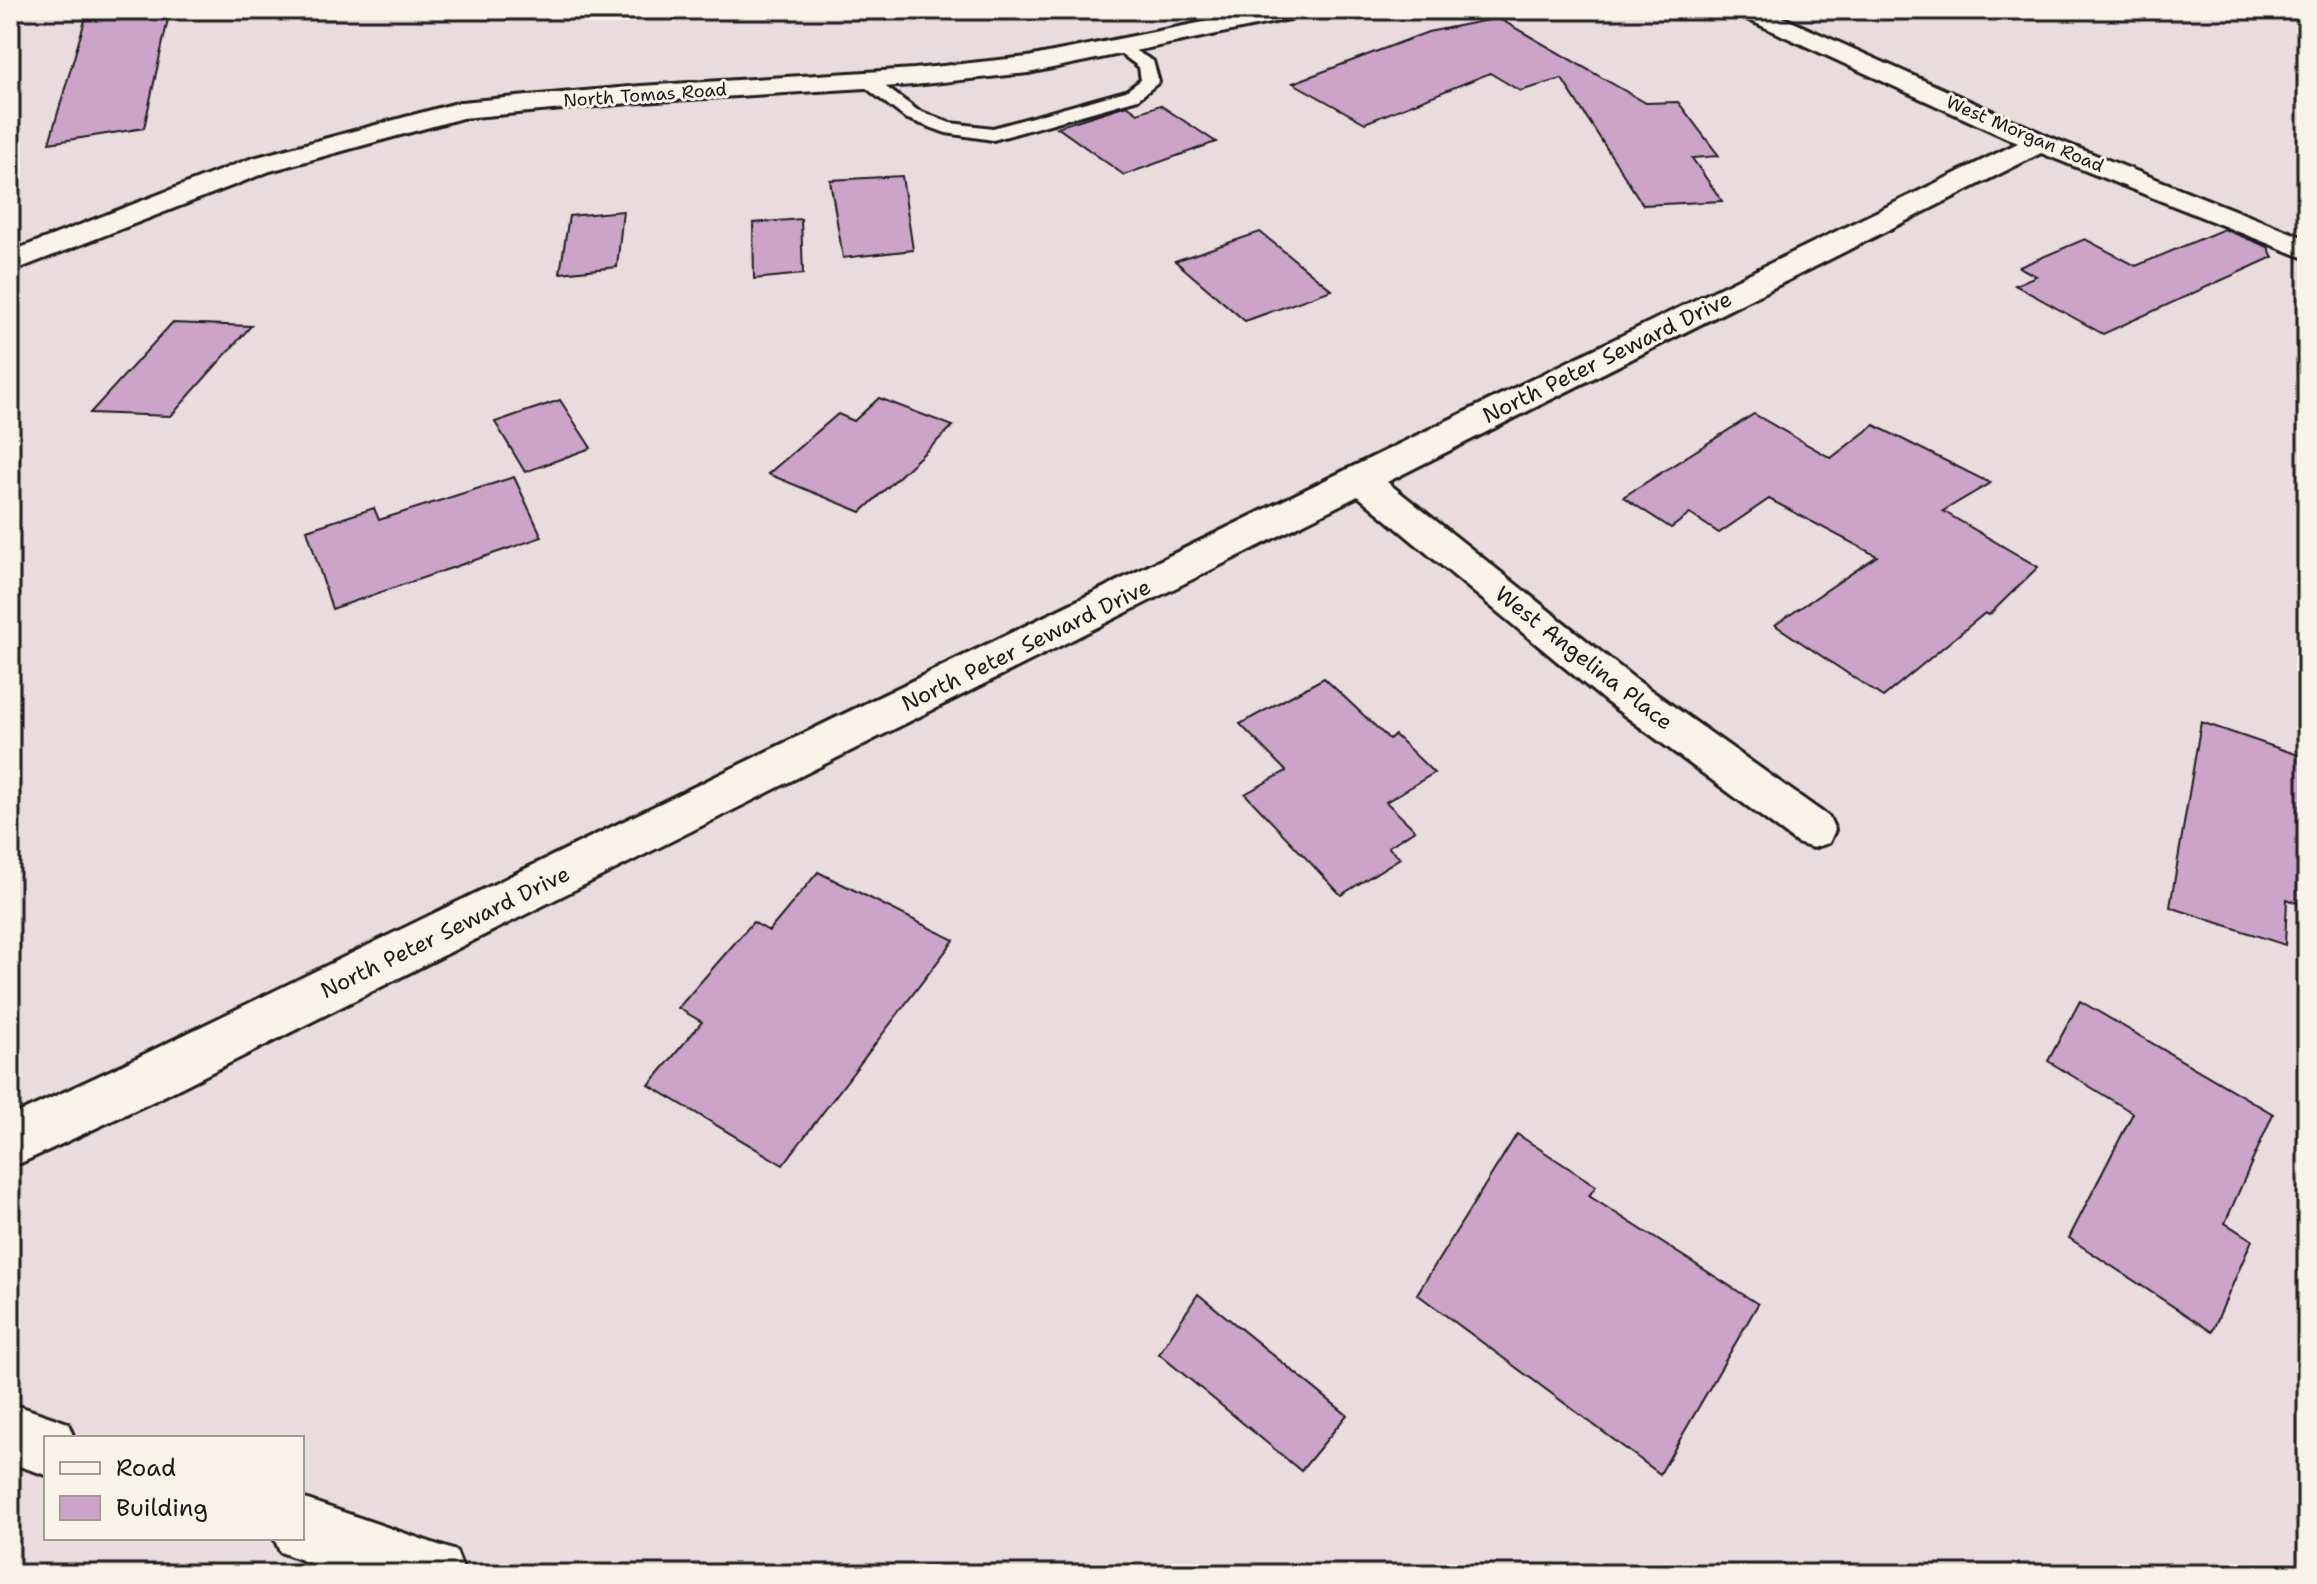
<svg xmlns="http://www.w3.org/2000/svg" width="2317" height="1584" viewBox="0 0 2317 1584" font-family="'Shantell Sans',sans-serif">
  <rect width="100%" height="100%" fill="#eadbdf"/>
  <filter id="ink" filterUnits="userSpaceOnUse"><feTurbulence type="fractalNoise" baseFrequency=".0125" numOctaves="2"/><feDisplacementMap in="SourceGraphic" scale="16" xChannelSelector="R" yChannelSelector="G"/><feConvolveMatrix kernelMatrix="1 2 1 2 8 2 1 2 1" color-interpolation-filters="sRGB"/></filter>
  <g filter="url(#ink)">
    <g fill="#cca3c9" stroke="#1c1c1c" stroke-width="2">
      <polygon points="88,10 170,10 144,128 49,143"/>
      <polygon points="1498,18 1646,103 1678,102 1719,156 1692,158 1722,201 1643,205 1562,79 1520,91 1490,73 1365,123 1293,83 1428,32"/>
      <polygon points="1127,105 1138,113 1160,105 1216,142 1124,175 1057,127"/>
      <polygon points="902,176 913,250 843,258 830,180"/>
      <polygon points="623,211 617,267 560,273 569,216"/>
      <polygon points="801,219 803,274 754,279 753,223"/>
      <polygon points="2224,229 2268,247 2273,257 2103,334 2015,285 2036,276 2019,267 2085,239 2136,266"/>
      <polygon points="1260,232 1332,290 1245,321 1175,261"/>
      <polygon points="172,323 251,326 171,416 90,413"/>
      <polygon points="879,398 953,426 861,512 768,474 838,414 854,421"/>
      <polygon points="560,400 591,448 525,472 495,422"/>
      <polygon points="1754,414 1831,458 1874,425 1990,483 1943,511 2038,567 1989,615 1985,613 1883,697 1775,625 1877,556 1769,499 1719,533 1690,514 1671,528 1623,497"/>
      <polygon points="514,477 542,537 332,609 307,530 374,508 379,520"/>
      <polygon points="1324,678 1389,739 1395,735 1434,773 1386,802 1415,830 1388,847 1400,858 1341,895 1245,794 1286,771 1240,724"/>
      <polygon points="2201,722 2307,758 2307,907 2287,899 2285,945 2170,907"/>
      <polygon points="818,872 954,940 783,1165 649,1085 702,1022 678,1008 753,922 769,931"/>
      <polygon points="2080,1001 2273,1114 2225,1223 2252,1240 2212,1332 2069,1238 2133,1113 2048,1061"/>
      <polygon points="1517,1134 1596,1186 1589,1196 1758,1304 1660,1474 1417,1294"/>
      <polygon points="1198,1294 1347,1415 1301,1471 1159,1354"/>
    </g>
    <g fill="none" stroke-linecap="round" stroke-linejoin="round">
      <g stroke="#1c1c1c" stroke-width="6">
        <polygon id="service" points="1120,42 1153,61 1159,82 1138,99 993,140 946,133 905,118 856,80 865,75 871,76 917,110 950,123 993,128 1126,91 1141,80 1139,67 1112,47"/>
      </g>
      <g stroke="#1c1c1c" stroke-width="6">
        <g id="minor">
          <polygon points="1264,10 1311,10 1307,15 1299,17 1028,73 914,85 641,102 462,118 270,171 10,272 10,252 250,159 461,102 641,86 914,69 1028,57"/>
          <polygon points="1734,10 1766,10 2050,137 2307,239 2307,259 2041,153 1387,482 1635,679 1829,817 1835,830 1829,843 1813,848 1797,843 1605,701 1358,496 156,1100 10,1168 10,1117 120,1066 2018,143 1738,15"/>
          <polygon points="10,1403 68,1423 74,1438 46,1438 46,1475 10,1463"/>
          <polygon points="302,1498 456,1551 465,1574 339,1574 280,1552 274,1538 302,1538"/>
        </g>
      </g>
      <use href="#service" fill="#f7f3e8" fill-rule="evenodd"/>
      <use href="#minor" fill="#f7f3e8" fill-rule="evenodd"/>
    </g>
  </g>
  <g text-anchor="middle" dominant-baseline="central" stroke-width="6" stroke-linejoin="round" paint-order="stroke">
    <g font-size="18" fill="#1c1c1c" stroke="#f7f3e8">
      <text transform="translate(645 95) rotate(-4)">North Tomas Road</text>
      <text transform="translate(2025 134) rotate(23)">West Morgan Road</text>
    </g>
    <g font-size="22" fill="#1c1c1c" stroke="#f7f3e8">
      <text transform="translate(1607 357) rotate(-26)">North Peter Seward Drive</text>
      <text transform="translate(1026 645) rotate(-26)">North Peter Seward Drive</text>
      <text transform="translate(1584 658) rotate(38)">West Angelina Place</text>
      <text transform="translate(445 932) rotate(-26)">North Peter Seward Drive</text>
    </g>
  </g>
  <rect width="2317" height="1584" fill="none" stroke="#f7f3e8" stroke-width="40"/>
  <rect x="20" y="20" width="2277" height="1544" fill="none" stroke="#1c1c1c" stroke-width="3" filter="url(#ink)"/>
  <rect x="44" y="1436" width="260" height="104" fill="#f7f3e8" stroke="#9f9d96" stroke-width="2"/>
  <rect x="60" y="1462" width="40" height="12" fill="#f7f3e8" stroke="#9f9d96" stroke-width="2"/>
  <text x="116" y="1476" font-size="24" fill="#1c1c1c">Road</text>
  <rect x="60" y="1496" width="40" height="24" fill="#cca3c9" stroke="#9f9d96" stroke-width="2"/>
  <text x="116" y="1516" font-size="24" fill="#1c1c1c">Building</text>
</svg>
